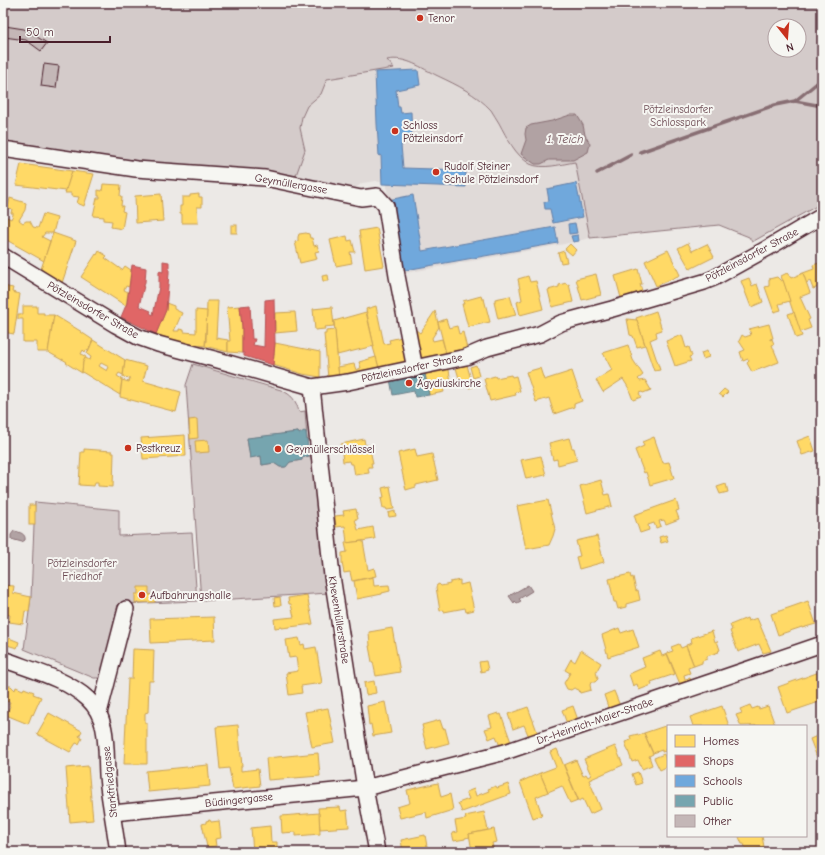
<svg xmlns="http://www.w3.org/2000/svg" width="825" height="855" viewBox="0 0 825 855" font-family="'Comic Neue',sans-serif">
  <rect width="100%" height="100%" fill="#ece9e6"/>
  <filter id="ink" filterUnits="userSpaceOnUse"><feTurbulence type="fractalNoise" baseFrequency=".025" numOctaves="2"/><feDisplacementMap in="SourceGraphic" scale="8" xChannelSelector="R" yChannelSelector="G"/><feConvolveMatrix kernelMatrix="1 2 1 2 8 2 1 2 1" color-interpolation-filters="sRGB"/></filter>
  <g filter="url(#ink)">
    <polygon fill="#e0dad8" points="387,59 405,60 419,65 438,76 458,84 473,94 492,111 511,146 542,167 575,162 590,238 564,244 400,274 386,184 376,181 362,183 356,188 318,185 295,178 297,123 311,84"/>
    <g fill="#d4cbca" stroke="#8f757a" fill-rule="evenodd">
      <path d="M3 3H822V203L752 242 749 237 719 225 590 238 575 162C562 164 542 170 530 164 515 155 507 138 499 123 496 119 494 114 491 110 476 94 457 85 438 76 421 68 406 56 387 60L394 68 327 79 321 94 307 106 302 117 300 128 305 150 295 178 76 154 3 144ZM775 26H799V50H775Z"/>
      <path d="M193 364 281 390C292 395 296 400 299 412L305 411 307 439 309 441H307L298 432 247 439 250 457 261 456 262 465 274 463 280 467H285L290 462 302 460V457L311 456 329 593 201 601 186 385Z"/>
      <polygon points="35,502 119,510 119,536 192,533 197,601 118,604 102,676 98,678 94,678 24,649 31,597"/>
    </g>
    <g fill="#b1a2a3" stroke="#886e73">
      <polygon points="570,115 577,115 583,125 585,135 590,144 588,152 573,160 549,160 541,164 535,164 521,154 526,140 525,134 526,128 531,125 552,121"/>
      <path d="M14 531C20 532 26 534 25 540L22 542 11 539V535Z"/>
      <polygon points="528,585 532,591 519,599 521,601 517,603 515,601 514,603 509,596"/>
    </g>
    <g fill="#ffd966" stroke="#c9a154" fill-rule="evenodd">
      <polygon points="21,164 72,171 66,191 16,185"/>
      <polygon points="72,171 94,174 84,206 77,203 79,197 71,196 71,193 65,193"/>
      <polygon points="103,184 121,185 120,196 122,197 121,206 123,206 122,211 125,212 122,229 111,227 112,221 104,220 104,217 93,216 97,198 100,198 100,196 98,196 98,190 102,191"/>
      <polygon points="161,194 163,221 136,223 135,196"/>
      <polygon points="199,194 199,197 202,197 202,207 197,207 198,223 182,223 182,214 180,214 180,206 182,206 182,197 190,197 190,195"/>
      <polygon points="10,198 26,203 25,210 19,220 23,223 26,221 30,221 33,227 38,228 43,214 57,218 53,233 45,233 42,237 50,241 44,261 3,238 3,223 5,216 11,219 13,215 13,213 11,213 12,209 8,208"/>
      <rect x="231" y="225" width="6" height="8"/>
      <polygon points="377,228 384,266 365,269 359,231"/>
      <polygon points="53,233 76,241 62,283 41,269"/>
      <polygon points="306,233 309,234 310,238 312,238 314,246 317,245 319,251 315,252 317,259 300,263 295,242 298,241 298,237 299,234"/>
      <polygon points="347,236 348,241 352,240 355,252 350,252 352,263 336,266 330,240"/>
      <polygon points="688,243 692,251 707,244 714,257 690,269 678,248"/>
      <polygon points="570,244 576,250 572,255 565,249"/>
      <polygon points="668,250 680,275 656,286 645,261"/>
      <polygon points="99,251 107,256 105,258 122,270 125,266 131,270 129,287 126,286 124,290 128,292 126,306 81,277 96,254 97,255"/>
      <polygon points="564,251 567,262 561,263 558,253"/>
      <polygon points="822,262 822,286 813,289 810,281 806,283 803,273 814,269 813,265"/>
      <polygon points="638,269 642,284 640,284 642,291 621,298 615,276"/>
      <polygon points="787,273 791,278 803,273 810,293 800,297 810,319 808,320 811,328 800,332 781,276"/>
      <polygon points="596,274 601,295 582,300 576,279"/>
      <polygon points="328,275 329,281 323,281 322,276"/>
      <polygon points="528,276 530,282 536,281 543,309 520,315 517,302 522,300 518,279"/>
      <polygon points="777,277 781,281 783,280 790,301 779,304 781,310 774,312 765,287 769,286 769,279"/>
      <polygon points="749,278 752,286 757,284 763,302 751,307 741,281"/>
      <polygon points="566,283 567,285 569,284 573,302 552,307 548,290 559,287 559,285"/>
      <polygon points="3,286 13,288 12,292 20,294 14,334 3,332"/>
      <polygon points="481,296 482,299 484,299 490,322 468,327 462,304 464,304 463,301"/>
      <polygon points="510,296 516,315 498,319 494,302 495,302 495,299"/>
      <polygon points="207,301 218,301 216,338 228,340 228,352 205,346 206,341"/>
      <polygon points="166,303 174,306 174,309 182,313 174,331 179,331 179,329 184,330 184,332 196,333 196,310 207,311 205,346 178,342 156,334 166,310"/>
      <polygon points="23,306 37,306 37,313 44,313 44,315 54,315 48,352 37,352 37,342 23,342 23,319 18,319 18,314 23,314"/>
      <polygon points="240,306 242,327 242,353 228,352 228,341 230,341 227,307"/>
      <polygon points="376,306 384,344 390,343 389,340 406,336 409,363 382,370 381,367 379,368 373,347 374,347 366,309"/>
      <polygon points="332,307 334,326 324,327 325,329 315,330 313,309"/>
      <polygon points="435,311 439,327 432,338 433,341 442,339 446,353 416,361 412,336 416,330 420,333"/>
      <polygon points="656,311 662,330 656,332 657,337 650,340 660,370 654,371 636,318"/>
      <polygon points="295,312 297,331 275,333 275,313"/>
      <polygon points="366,312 374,346 337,355 334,321"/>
      <polygon points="794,312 802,336 796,338 788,314"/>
      <polygon points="54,315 82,332 81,332 93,340 88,351 86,350 85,352 83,350 81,354 86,357 83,362 82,373 66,363 67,362 62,359 62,360 48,352"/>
      <polygon points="446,319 449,328 457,326 459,334 463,332 467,349 446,353 438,322"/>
      <polygon points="627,319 637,320 645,345 637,347 633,336 630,335"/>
      <polygon points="769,324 773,338 770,339 770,340 772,339 774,344 772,345 779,362 752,372 747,363 749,361 748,359 743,361 740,352 745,350 739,341 742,335 745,337 751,335 749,329"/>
      <polygon points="335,330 339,378 328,378 324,334 326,334 326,331"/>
      <polygon points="682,335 686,348 689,347 692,356 689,357 691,361 675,366 666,341"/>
      <path d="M93 340 125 360 123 375 119 373 117 376 122 379 120 395 82 372 83 362 85 358 90 360 91 357 87 354ZM101 363 109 367 107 371 99 366Z"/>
      <polygon points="275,343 320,352 320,377 303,374 273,365"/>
      <polygon points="628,345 633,360 643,375 638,379 640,381 645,380 651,390 643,393 642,392 639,393 641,397 633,400 628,387 623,379 603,392 596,380 612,370 603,353"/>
      <polygon points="707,351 709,357 703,359 701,353"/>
      <polygon points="376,357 379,368 354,376 339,378 338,367 354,364 356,370 361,368 359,362"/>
      <polygon points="125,360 147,366 143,381 181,392 176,412 120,397 122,380 129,382 130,378 123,377"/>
      <polygon points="467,365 473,387 469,388 468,383 461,385 456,368"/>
      <polygon points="476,365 479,376 473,378 470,367"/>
      <polygon points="540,368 544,380 572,371 582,401 574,404 574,407 554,414 549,398 536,402 526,372"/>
      <polygon points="449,370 451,382 442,384 444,392 429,395 425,374"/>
      <polygon points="511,375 512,377 516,376 520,391 515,392 516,395 490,401 484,379 495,376 496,378"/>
      <polygon points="724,389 728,392 723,397 719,394"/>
      <polygon points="197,419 198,438 190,439 189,420"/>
      <polygon points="185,435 186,456 143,459 141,438"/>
      <polygon points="810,436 815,451 802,455 797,441"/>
      <polygon points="654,437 663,463 669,462 674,478 650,485 646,472 644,473 635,450 644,446 642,442"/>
      <polygon points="569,438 572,448 574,448 577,460 558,465 557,459 553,460 549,443"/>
      <polygon points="364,439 365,445 369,445 373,463 371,463 372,467 368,467 369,473 355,475 353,464 350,464 349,461 343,462 341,444"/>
      <polygon points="208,440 209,452 196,453 195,441"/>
      <polygon points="84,449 112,451 112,453 114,453 113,487 98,486 98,482 95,482 94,486 79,485 81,452 84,452"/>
      <polygon points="415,449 417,457 432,454 438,480 416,485 416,487 406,490 398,453"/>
      <polygon points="541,456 546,475 526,479 521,460"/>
      <polygon points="601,480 605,495 609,494 612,506 587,513 580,486"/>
      <polygon points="726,484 728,492 720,494 717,487"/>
      <polygon points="390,486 394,509 387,510 386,508 383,508 381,498 384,497 382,488"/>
      <polygon points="548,500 555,529 553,536 549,545 526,549 517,506"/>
      <polygon points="676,500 679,510 676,511 679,519 666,524 664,520 659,521 661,526 656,528 654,523 648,525 649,530 640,533 634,515"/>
      <rect x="29" y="505" width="6" height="20"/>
      <polygon points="356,509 358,519 355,519 358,530 373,527 375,539 347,543 345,526 336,527 335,516 344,515 343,511"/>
      <polygon points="395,511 396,516 389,517 388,513"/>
      <polygon points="666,535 668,541 661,543 659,537"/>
      <polygon points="597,536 604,562 579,569 576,557 580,556 576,541"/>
      <polygon points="363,541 368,570 374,568 376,576 352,581 350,572 344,573 342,563 342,553 347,552 345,543"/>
      <polygon points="630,574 631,578 633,577 636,591 638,590 640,600 626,604 626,607 618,609 616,602 614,602 609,579"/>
      <polygon points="373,577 374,586 389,585 390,591 382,593 382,594 357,599 354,581"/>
      <polygon points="460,580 460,585 468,583 474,610 466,612 465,608 444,612 444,610 440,611 436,587 437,585 439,584 441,586 450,584 450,582"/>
      <polygon points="3,585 14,586 13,593 31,597 29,612 25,611 23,624 9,622 10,615 3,614"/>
      <polygon points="138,587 149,587 149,595 155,594 155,602 135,603 135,594 138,594"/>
      <polygon points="307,595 313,624 282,628 282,627 275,628 274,619 294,617 291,604 289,604 288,598"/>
      <polygon points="280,597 281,605 275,606 274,598"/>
      <polygon points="808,601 816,624 802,628 802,627 778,635 771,614"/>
      <polygon points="214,617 215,640 151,643 150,619"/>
      <polygon points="747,618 748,621 757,618 771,651 763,653 759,644 738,652 730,631 732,630 730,625"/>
      <polygon points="392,628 400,672 376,676 373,662 372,662 369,646 370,646 369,632"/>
      <polygon points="619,628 621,633 633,629 639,647 608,657 602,635"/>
      <polygon points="712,631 715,642 717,641 720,650 718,651 719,652 707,656 707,659 702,661 702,663 694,666 686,645 692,643 691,638"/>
      <polygon points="9,638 19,642 17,648 7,645"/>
      <polygon points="299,638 301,645 304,644 305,649 316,647 322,683 301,686 302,693 289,695 286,673 298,671 296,657 289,658 286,640"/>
      <polygon points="679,644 681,648 686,646 694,666 688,668 690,673 684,675 685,679 690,678 691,681 680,684 667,653 673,651 671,647"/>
      <polygon points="133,649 154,650 153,681 149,681 148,712 145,713 145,723 147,723 147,764 124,764 128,679 132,679"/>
      <polygon points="581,650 601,663 596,672 598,679 595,682 591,682 590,685 591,690 580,693 579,690 574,688 571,690 567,689 564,683 570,673 565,670 571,659 575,662"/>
      <polygon points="660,651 662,656 667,654 675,674 651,682 652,685 639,690 637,684 633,686 629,674 645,667 642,658"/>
      <polygon points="486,661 488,670 481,672 479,662"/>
      <polygon points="822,671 822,701 787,713 778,687"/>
      <polygon points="374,681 376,693 366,695 364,683"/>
      <polygon points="5,686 11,686 15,690 16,687 23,690 24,688 34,692 33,694 41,697 33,715 32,714 28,724 6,715 10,706 9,705 10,702 3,701 3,688"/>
      <polygon points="614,691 620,706 609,710 604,695"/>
      <polygon points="385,702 391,733 373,736 371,724 369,725 367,706"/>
      <polygon points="750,705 752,709 758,707 759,709 768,706 775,725 741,726 736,715 742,713 740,709"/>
      <polygon points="573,706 578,720 567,724 562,710"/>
      <polygon points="722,706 729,726 693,726 690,717"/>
      <polygon points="528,707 538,734 529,737 524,725 513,729 508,714"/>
      <polygon points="328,708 335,743 312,747 305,712"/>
      <polygon points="49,713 82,731 79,736 82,738 79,744 76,743 70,752 37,734"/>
      <polygon points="498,713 499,715 501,714 511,742 500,746 496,736 489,739 485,729 492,727 489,716"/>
      <polygon points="440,720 443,729 445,728 449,743 427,749 422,730 423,729 422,725"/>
      <polygon points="238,725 242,766 241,766 241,771 258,769 260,786 233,789 229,768 220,769 216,727"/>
      <polygon points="665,726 666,729 668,729 668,748 665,749 666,751 662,752 662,750 653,753 644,733"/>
      <polygon points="644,733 653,754 649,756 652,765 642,769 638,760 632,762 625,742 631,740 630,736 638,734 638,736"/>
      <polygon points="822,734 822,765 820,765 810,739"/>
      <polygon points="615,746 623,765 589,780 601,809 590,814 583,799 579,801 564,765 576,760 583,776 586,774 588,777 591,775 584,759"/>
      <polygon points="557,749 578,800 570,803 562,786 548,792 540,773 556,767 550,752"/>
      <polygon points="318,753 320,776 268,780 266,758"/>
      <polygon points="664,754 668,766 660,770 654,758"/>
      <polygon points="208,765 210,786 148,792 146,771"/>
      <polygon points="88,766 93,820 70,822 66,768"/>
      <polygon points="638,772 642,783 636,785 632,774"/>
      <polygon points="540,773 548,792 536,797 542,815 533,818 520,782"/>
      <polygon points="438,783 441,797 450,794 453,810 427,818 426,812 400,818 397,807 410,803 407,790"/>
      <polygon points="508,784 511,794 462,812 458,803 469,799 466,792 474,789 476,796 489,791 488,789 496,786 497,788"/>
      <polygon points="340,807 341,811 347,810 349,827 320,829 318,808"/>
      <polygon points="484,812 488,830 469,834 470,837 465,838 465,839 454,841 452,833 457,832 455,821 466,819 465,816"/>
      <polygon points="319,813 320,834 296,836 296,832 282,833 281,816"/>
      <polygon points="210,820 211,822 219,821 221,838 215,839 216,846 207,847 202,824 206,823 206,821"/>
      <polygon points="270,826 271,842 277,842 277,852 253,852 251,828"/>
      <polygon points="494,829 497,842 492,843 494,852 498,852 469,852 472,851 469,834"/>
      <polygon points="425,835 428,852 403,852 401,840"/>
      <polygon points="741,836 762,836 764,847 747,852 744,844 742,844 739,837"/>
    </g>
    <g fill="#e06666" stroke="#b35154">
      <polygon points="163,261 169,262 169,273 166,310 156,334 121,317 127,303 132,265 146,268 145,282 139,306 151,311 150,313 153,315 159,287 159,271 163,272"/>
      <polygon points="274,299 275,343 273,365 244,356 244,353 242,353 242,327 240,306 250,305 252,339 255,339 253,345 264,347 265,300"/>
    </g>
    <g fill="#6fa8dc" stroke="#647fa7">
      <polygon points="418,70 420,85 396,90 398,107 400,107 401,113 411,112 412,139 402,140 403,145 401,145 403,168 466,170 466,187 382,184 381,155 379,156 377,124 375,72"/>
      <polygon points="576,183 583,217 553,223 550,209 545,209 544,202 549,201 547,189"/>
      <polygon points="413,195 422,251 555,227 558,243 400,271 388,200"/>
      <polygon points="575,223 577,233 569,234 568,224"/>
      <polygon points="578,235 579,241 573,242 571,236"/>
    </g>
    <g fill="#76a5af" stroke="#697d87">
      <polygon points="425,374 429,395 415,397 414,391 393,395 390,379"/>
      <polygon points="304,431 306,432 309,456 302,457 302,460 290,462 286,467 280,467 274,463 262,465 261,456 250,458 247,438 298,432 299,434"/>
    </g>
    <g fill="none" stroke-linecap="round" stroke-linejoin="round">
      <g stroke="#886e73" stroke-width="3.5">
        <polyline points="795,101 822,79"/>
        <polyline points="640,152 775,105 795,101 822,106"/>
        <polyline points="597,173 631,155"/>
      </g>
    </g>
    <g fill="#c4b7b7" stroke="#4a1f2b">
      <polygon points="5,26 24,29 47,43 41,51 26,40 4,37"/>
      <polygon points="44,64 59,66 56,88 41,86"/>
    </g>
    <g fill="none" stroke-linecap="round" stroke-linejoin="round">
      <g stroke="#4a1f2b" stroke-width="18">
        <g id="minor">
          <polyline points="3,149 136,169 265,178 361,198 377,196 386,206 397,276 415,369"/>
          <polyline points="3,256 116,325 138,337 158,344 218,360 312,387 348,382 466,357 487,348 540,334 561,323 571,320 612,309 704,282 714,278 766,249 822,216"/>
          <polyline points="312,387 332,576 365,788 377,852"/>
          <path d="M3 659C31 670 65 678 88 699 112 721 104 757 108 786 111 808 115 830 118 852"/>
          <polyline points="99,713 126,609"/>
          <polyline points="113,813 365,788 505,752 822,644"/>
        </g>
      </g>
      <use href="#minor" stroke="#f6f6f2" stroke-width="15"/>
    </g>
  </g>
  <g fill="#c8321e" stroke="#f6f6f2" stroke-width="1.5">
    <circle cx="420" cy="18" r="4"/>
    <circle cx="395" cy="131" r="4"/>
    <circle cx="436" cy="172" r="4"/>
    <circle cx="409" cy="383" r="4"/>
    <circle cx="128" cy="448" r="4"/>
    <circle cx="278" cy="449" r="4"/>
    <circle cx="142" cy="595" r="4"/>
  </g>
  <g text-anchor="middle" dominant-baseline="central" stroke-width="4" stroke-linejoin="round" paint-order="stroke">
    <g font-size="11" fill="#4a1f2b" stroke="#f6f6f2" text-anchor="start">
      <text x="428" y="18">Tenor</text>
      <text x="403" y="125">Schloss<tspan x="403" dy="13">Pötzleinsdorf</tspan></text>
      <text x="444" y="166">Rudolf Steiner<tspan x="444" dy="13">Schule Pötzleinsdorf</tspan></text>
      <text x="417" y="383">Ägydiuskirche</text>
      <text x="136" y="448">Pestkreuz</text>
      <text x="286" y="449">Geymüllerschlössel</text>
      <text x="150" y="595">Aufbahrungshalle</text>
    </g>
    <g font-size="11" fill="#6c4a53" stroke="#f6f6f2">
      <text x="678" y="109">Pötzleinsdorfer<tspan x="678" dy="13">Schlosspark</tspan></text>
      <text x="82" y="563">Pötzleinsdorfer<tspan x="82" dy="13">Friedhof</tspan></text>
    </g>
    <g font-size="11" fill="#4a1f2b" stroke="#f6f6f2">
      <text transform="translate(291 184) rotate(10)">Geymüllergasse</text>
      <text transform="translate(752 255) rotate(-28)">Pötzleinsdorfer Straße</text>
      <text transform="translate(93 310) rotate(30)">Pötzleinsdorfer Straße</text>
      <text transform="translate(412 368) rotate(-12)">Pötzleinsdorfer Straße</text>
      <text transform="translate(339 620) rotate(81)">Khevenhüllerstraße</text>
      <text transform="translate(595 721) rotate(-19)">Dr.-Heinrich-Maier-Straße</text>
      <text transform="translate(110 782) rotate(-96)">Starkfriedgasse</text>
      <text transform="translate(239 800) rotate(-6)">Büdingergasse</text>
    </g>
    <g font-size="12" font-style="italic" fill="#6e4d55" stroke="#f6f6f2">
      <text x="565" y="139">1. Teich</text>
    </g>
  </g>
  <rect width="825" height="855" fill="none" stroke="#f6f6f2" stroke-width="16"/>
  <rect x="8" y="8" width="809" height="839" fill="none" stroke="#4a1f2b" stroke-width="1.5" filter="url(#ink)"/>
  <rect x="667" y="725" width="140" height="112" fill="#f6f6f2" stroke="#b1a0a2"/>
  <rect x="675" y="735" width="20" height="12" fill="#ffd966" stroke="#b1a0a2"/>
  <text x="703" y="745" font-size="12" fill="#4a1f2b">Homes</text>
  <rect x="675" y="755" width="20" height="12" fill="#e06666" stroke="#b1a0a2"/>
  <text x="703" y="765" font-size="12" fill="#4a1f2b">Shops</text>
  <rect x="675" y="775" width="20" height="12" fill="#6fa8dc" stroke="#b1a0a2"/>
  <text x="703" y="785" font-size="12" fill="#4a1f2b">Schools</text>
  <rect x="675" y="795" width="20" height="12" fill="#76a5af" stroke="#b1a0a2"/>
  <text x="703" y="805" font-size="12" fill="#4a1f2b">Public</text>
  <rect x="675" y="815" width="20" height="12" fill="#c4b7b7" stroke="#b1a0a2"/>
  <text x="703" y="825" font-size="12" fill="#4a1f2b">Other</text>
  <g transform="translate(787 38) rotate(163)"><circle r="19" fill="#f6f6f2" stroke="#b1a0a2"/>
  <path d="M0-3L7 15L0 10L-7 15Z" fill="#c8321e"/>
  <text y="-6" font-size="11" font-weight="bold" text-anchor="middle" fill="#4a1f2b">N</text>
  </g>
  <path d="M20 36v6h90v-6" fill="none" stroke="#4a1f2b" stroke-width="2"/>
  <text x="26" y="36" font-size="12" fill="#4a1f2b" stroke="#f6f6f2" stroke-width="3" paint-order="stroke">50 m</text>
</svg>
